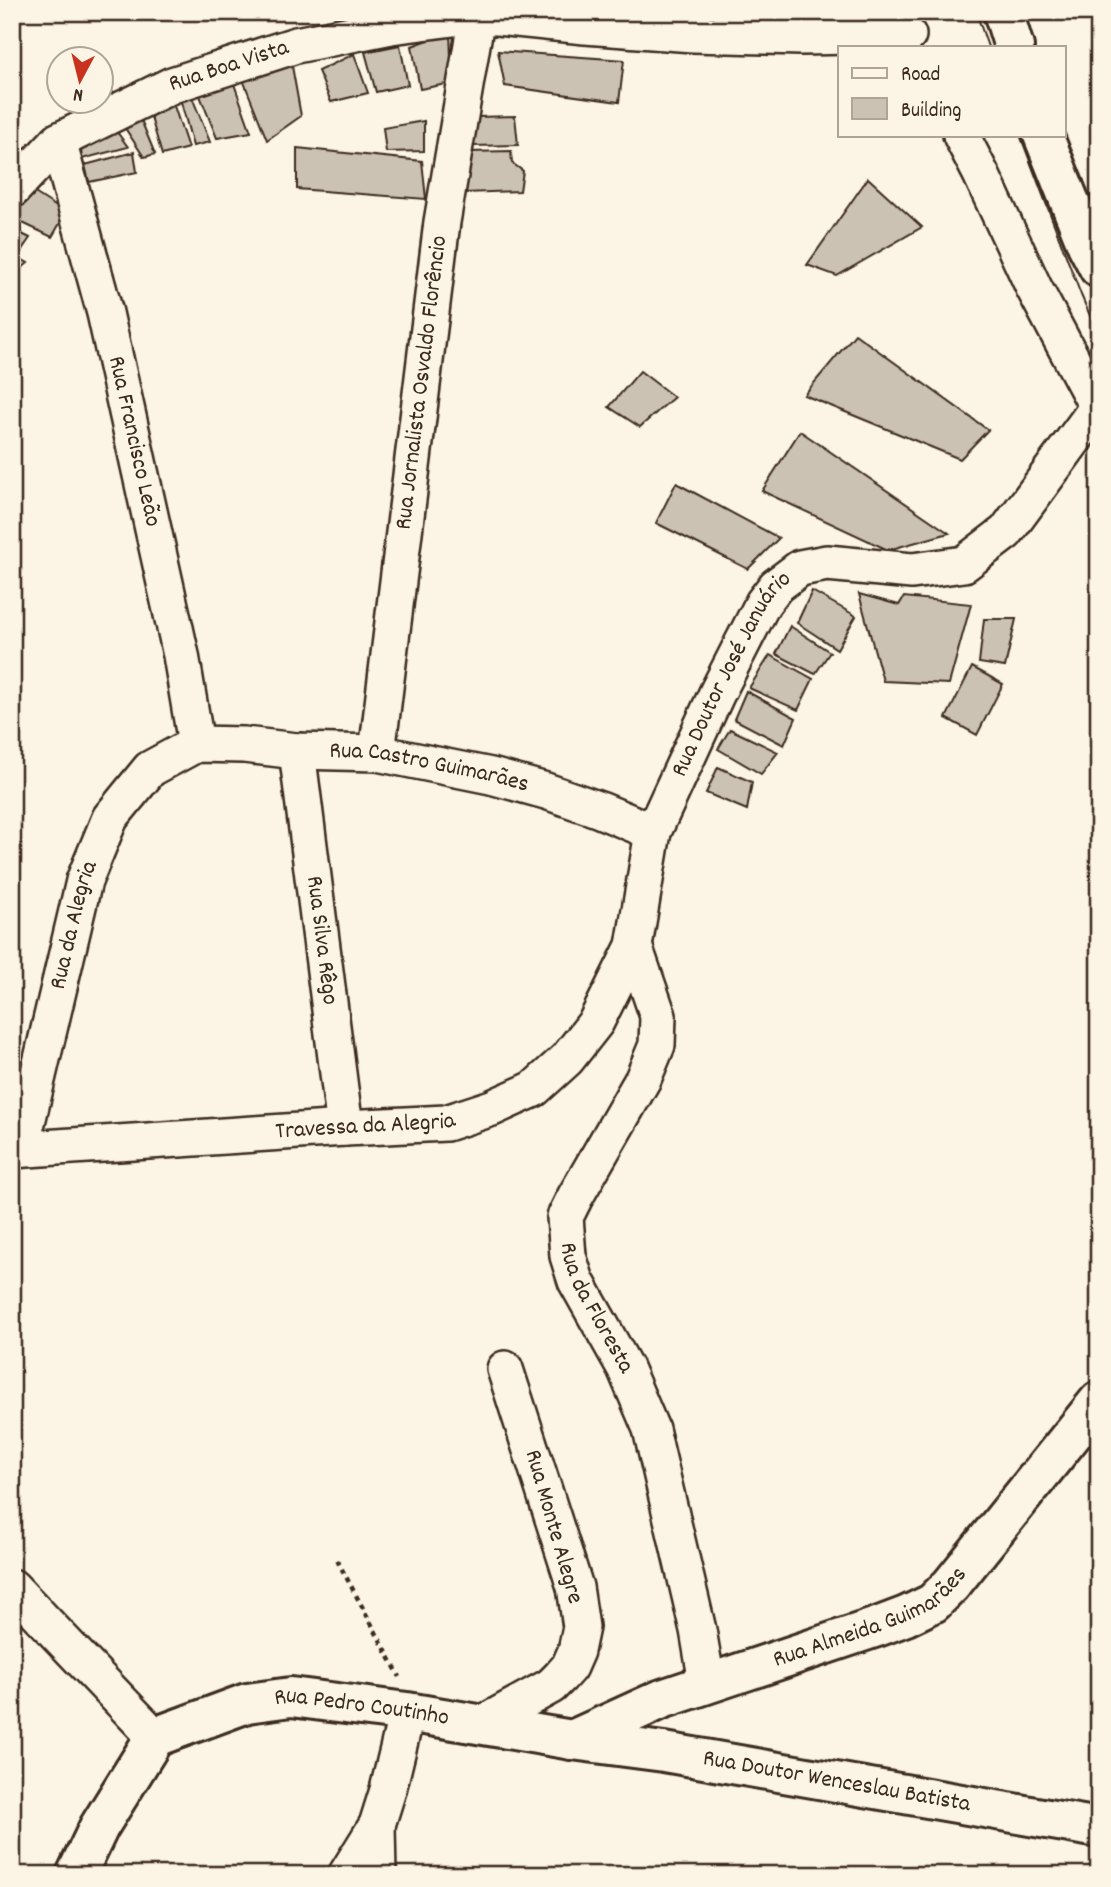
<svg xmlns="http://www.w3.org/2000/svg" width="1111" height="1887" viewBox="0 0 1111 1887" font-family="Dekko,sans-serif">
  <rect width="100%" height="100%" fill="#fcf5e5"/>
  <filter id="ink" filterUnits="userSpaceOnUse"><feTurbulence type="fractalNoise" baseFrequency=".0143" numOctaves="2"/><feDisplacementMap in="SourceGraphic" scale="14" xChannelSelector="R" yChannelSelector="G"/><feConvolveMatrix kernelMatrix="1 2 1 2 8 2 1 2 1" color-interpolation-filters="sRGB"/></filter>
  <g filter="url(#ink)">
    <g fill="#ccc2b3" stroke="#3b2a1e" stroke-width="2">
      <polygon points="676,12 726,12 725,18"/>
      <polygon points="450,32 452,83 420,89 412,46"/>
      <polygon points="400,45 408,85 376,92 365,52"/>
      <polygon points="498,51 624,60 619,102 505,86"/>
      <polygon points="354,54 368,93 331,102 318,71"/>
      <polygon points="292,66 301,116 267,140 242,77"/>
      <polygon points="233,81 251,132 217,138 199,93"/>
      <polygon points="190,92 210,142 193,146 180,98"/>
      <polygon points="172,100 188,148 162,155 150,114"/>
      <polygon points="139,115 155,154 144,157 121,122"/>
      <polygon points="515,116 518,145 472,146 476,117"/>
      <polygon points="424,121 424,151 386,152 383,128"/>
      <polygon points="114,128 128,147 82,159 80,142"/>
      <polygon points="297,148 422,161 426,199 297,189"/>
      <polygon points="511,151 512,163 523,171 520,191 464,193 469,152"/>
      <polygon points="134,152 137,172 89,182 85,165"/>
      <polygon points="868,178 922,227 837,276 807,265"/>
      <polygon points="27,188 66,213 52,237 12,218 12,209"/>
      <polygon points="12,229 30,238 21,251 12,247"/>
      <polygon points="12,254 28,263 13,276 12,275"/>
      <polygon points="855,334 988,430 960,459 804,395"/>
      <polygon points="640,371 674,397 640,427 609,407"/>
      <polygon points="800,431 949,533 888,550 762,491"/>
      <polygon points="676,483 779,538 748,569 656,523"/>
      <polygon points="812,591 856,616 837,649 797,623"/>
      <polygon points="859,594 899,605 904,597 971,604 949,684 883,681"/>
      <polygon points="984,619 1016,619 1005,667 979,663"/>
      <polygon points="790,626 830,652 815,674 776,654"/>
      <polygon points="770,655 813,679 798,710 749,688"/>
      <polygon points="972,667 1003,684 977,735 946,718"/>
      <polygon points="746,691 796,718 784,745 734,719"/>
      <polygon points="730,729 778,752 761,774 718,749"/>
      <polygon points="718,767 752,782 747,810 706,793"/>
    </g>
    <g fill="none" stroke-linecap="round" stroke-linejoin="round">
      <g stroke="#3b2a1e" stroke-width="40">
        <g id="minor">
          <polyline points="961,135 981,174 1034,288 1099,410"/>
          <path id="s1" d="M58 141 105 313 181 655 196 744"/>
          <path id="s2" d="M12 190 58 141 172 85 296 45 391 26 477 15 585 26 693 34 801 37 908 35"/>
          <path id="s3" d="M297 751 345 1128"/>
          <path id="s4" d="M377 753 442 222 477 15"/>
          <path id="s5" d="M634 946 658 1016 657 1045 643 1079 575 1197 565 1217 568 1256 576 1281 625 1368 651 1429 698 1630 707 1683"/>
          <path id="s6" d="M21 1148 84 881 110 818 150 769 196 744 244 745 297 751 377 753 491 776 546 791 600 810 653 832"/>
          <path id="s7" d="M12 1150 345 1128 446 1123 492 1108 534 1089 567 1059 596 1022 634 946 653 832 717 693 763 603 776 586 800 568 827 563 912 571 964 564 1006 532 1097 408"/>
          <polyline points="12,1587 155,1737"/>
          <polyline points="482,1724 551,1686 561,1676 569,1667 576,1651 581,1627 575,1587 505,1369"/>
          <polyline points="377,1825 378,1875"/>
          <polyline points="346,1875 377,1825 388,1790 407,1712"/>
        </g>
      </g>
      <g stroke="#3b2a1e" stroke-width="44">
        <g id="major">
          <polyline points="1003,12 1014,47"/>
          <polyline points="1043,135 1087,245 1099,268"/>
          <path id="s8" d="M572 1740 662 1699 877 1627 906 1616 933 1603 951 1585 1099 1401"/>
          <path id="s9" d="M76 1875 99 1827 155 1737 247 1703 291 1697 407 1712 572 1740 664 1752 1099 1828"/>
        </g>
      </g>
      <polyline stroke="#3b2a1e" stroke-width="4.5" stroke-dasharray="5 5" stroke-linecap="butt" points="337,1560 400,1677"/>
      <use href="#minor" stroke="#fcf5e5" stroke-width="35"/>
      <use href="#major" stroke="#fcf5e5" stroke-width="38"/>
      <g stroke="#3b2a1e" stroke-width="2">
        <polyline points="976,12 988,47"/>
        <polyline points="1020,135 1081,295 1099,336"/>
      </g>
    </g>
  </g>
  <g text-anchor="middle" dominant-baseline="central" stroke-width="7" stroke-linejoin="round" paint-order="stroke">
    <g font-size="24" fill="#3b2a1e" stroke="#fcf5e5">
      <text stroke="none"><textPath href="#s2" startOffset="254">Rua Boa Vista</textPath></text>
      <text stroke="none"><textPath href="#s4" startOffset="373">Rua Jornalista Osvaldo Florêncio</textPath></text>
      <text stroke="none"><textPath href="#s1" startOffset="310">Rua Francisco Leão</textPath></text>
      <text stroke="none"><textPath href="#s7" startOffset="998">Rua Doutor José Januário</textPath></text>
      <text stroke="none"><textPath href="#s6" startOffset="693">Rua Castro Guimarães</textPath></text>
      <text stroke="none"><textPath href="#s6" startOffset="229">Rua da Alegria</textPath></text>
      <text stroke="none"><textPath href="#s3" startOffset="191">Rua Silva Rêgo</textPath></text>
      <text stroke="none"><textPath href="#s7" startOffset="354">Travessa da Alegria</textPath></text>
      <text stroke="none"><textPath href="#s5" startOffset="396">Rua da Floresta</textPath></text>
      <text transform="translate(553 1527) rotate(74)">Rua Monte Alegre</text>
      <text stroke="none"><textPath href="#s8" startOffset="324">Rua Almeida Guimarães</textPath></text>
      <text stroke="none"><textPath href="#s9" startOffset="373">Rua Pedro Coutinho</textPath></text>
      <text stroke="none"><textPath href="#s9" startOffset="854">Rua Doutor Wenceslau Batista</textPath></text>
    </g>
  </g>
  <rect width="1111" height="1887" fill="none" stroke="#fcf5e5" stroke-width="42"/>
  <rect x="21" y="21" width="1069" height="1845" fill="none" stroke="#3b2a1e" stroke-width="2.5" filter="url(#ink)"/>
  <rect x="838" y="46" width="228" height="91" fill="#fcf5e5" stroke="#afa495" stroke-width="2"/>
  <rect x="852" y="68" width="35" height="10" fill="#fcf5e5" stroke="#afa495" stroke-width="2"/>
  <text x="901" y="80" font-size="21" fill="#3b2a1e">Road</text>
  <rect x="852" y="98" width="35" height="21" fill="#ccc2b3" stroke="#afa495" stroke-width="2"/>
  <text x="901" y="116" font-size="21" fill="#3b2a1e">Building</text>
  <g transform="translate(80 80) rotate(187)"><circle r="33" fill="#fcf5e5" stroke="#afa495" stroke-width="2"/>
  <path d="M0-5L12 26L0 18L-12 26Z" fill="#c8321e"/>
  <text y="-10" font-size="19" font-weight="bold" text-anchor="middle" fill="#3b2a1e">N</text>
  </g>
</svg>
